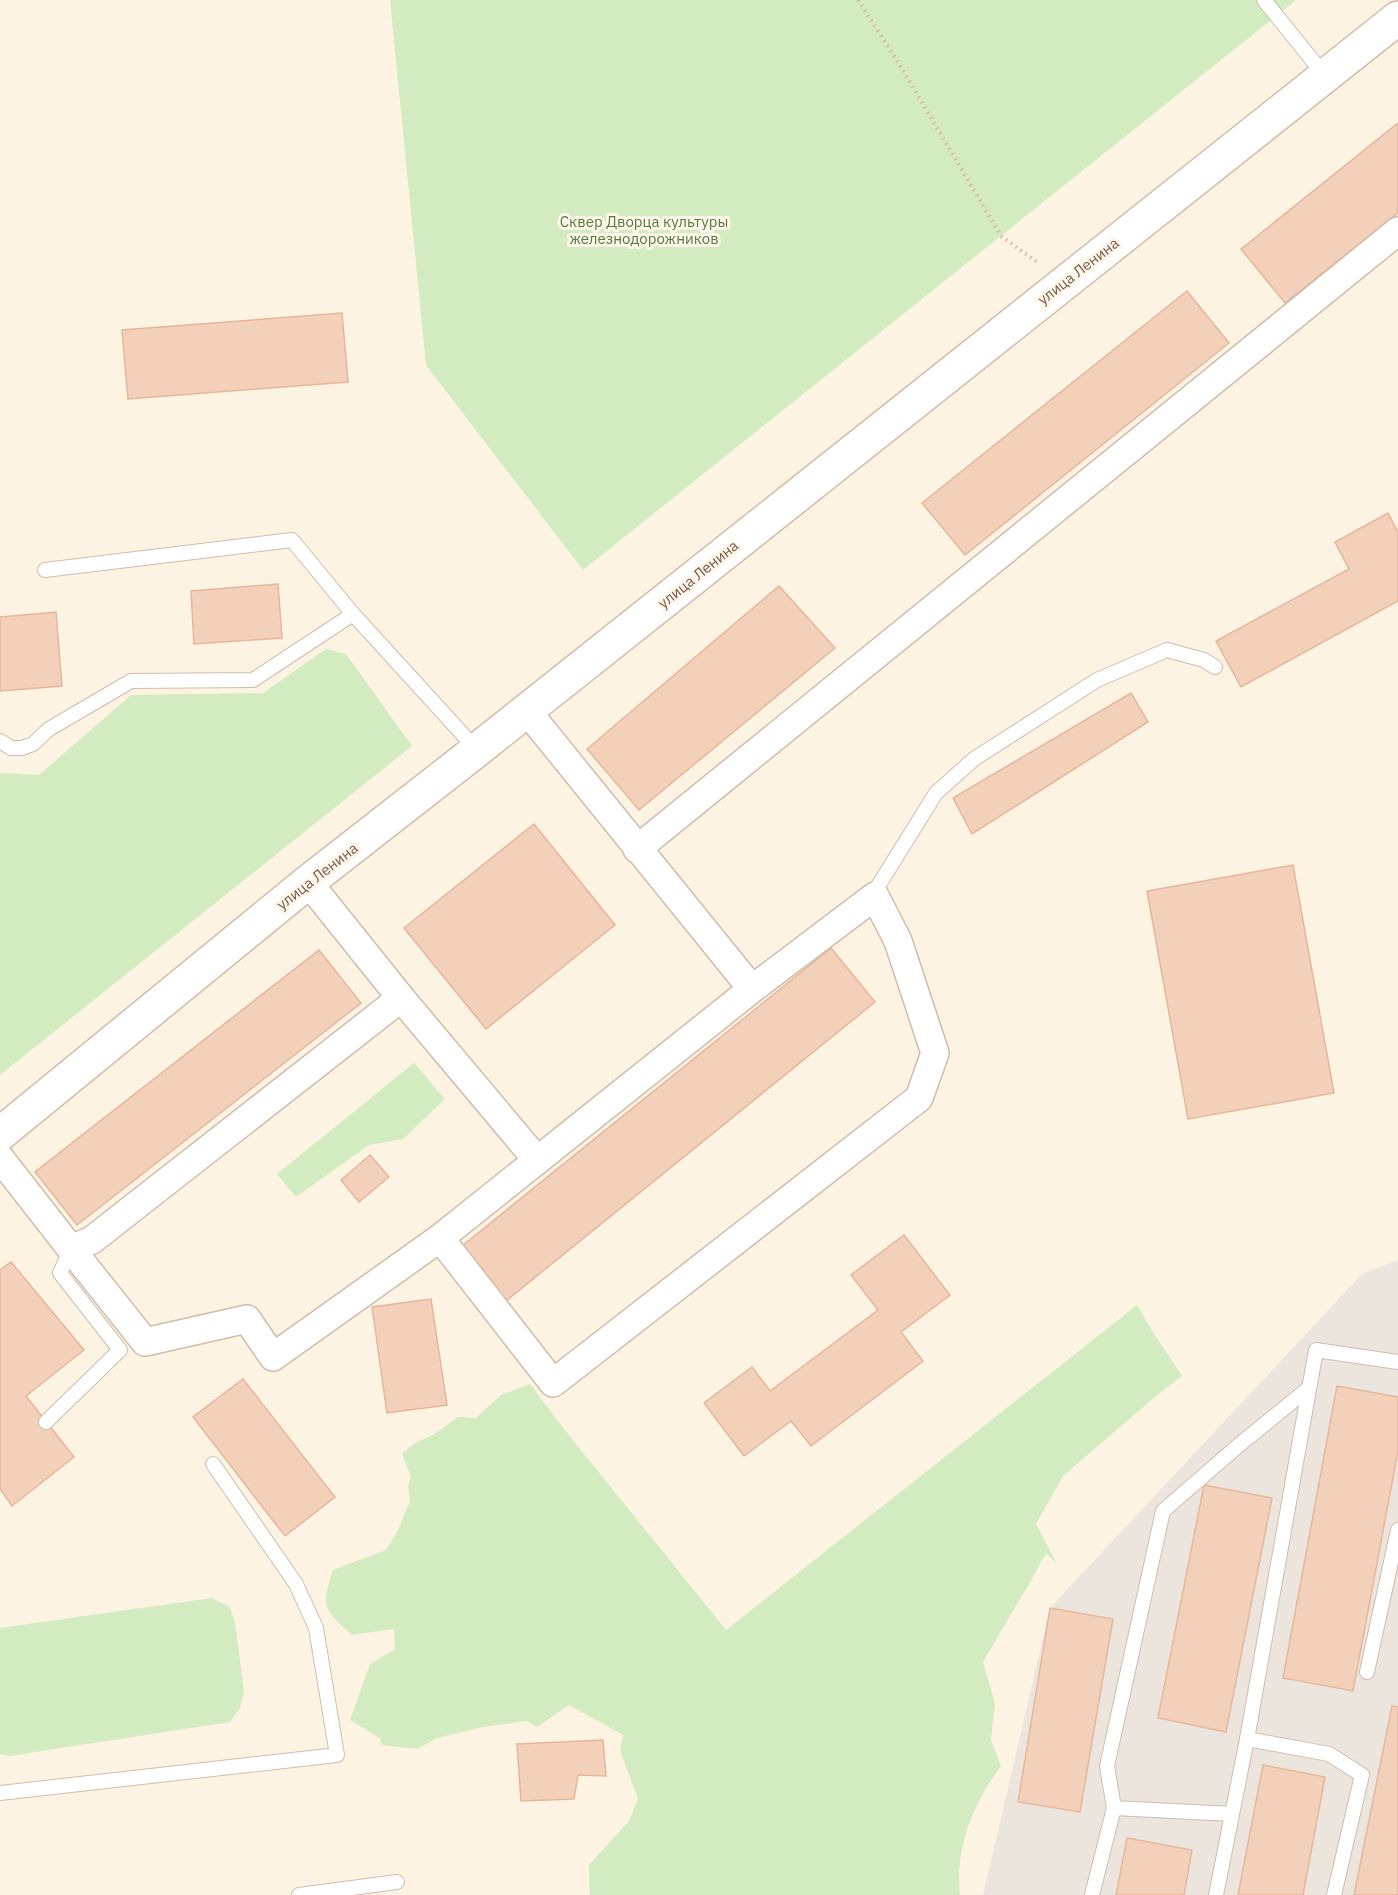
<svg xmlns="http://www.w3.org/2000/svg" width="1398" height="1895" viewBox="0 0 1398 1895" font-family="'IBM Plex Sans',sans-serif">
  <rect width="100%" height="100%" fill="#fdf3e3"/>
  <polygon fill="#ece5de" points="1398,1260 1398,1895 983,1895 1050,1608 1362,1274"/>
  <g fill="#d3ebc1">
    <polygon points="390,0 1296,0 583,570 426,365"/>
    <polygon points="326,649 346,654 412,746 0,1075 0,773 39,775 131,695 263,693"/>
    <polygon points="414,1063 445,1099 403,1139 369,1145 296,1197 277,1174"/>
    <path d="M1137 1305 1154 1334 1182 1376 1156 1396 1063 1476 1036 1524 1057 1564 1046 1553 1033 1577 983 1662 995 1703 991 1740 1001 1766C973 1804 955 1847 960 1895H590L589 1865 629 1821 638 1799 620 1750 623 1735 569 1705 537 1727 527 1721 483 1727 437 1738 417 1749 381 1745V1739L350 1720 370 1664 395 1649 394 1629 352 1635C323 1609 321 1607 333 1570L386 1550 397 1532 410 1501 408 1485 411 1477 402 1453 417 1442 433 1435 458 1417 476 1418 501 1395 530 1384 564 1429 726 1630Z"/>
    <polygon points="212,1598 230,1607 235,1623 244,1691 240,1708 230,1722 9,1756 0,1754 0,1628"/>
  </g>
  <g fill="#f3d0ba" stroke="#e6b69a" stroke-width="1.5">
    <polygon points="1398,123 1398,213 1285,303 1241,249"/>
    <polygon points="1187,291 1229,343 965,555 922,503"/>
    <polygon points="342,313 348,382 128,399 122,330"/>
    <polygon points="1388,513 1398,532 1398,601 1241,687 1216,641 1349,569 1335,542"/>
    <polygon points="278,584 282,638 194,644 191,591"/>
    <polygon points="779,586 835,648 639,810 587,749"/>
    <polygon points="56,612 62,686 0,691 0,617"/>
    <polygon points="1131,693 1148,722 972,834 953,798"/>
    <polygon points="534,824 615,925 486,1029 404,928"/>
    <polygon points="1293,865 1334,1093 1188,1119 1147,891"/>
    <polygon points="831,948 875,1002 501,1305 457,1250"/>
    <polygon points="319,950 361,1003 77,1225 35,1172"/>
    <polygon points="370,1155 389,1177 359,1202 341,1180"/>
    <polygon points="904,1235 950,1295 901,1332 923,1361 811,1446 791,1421 744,1456 704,1403 752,1367 770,1391 878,1310 851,1275"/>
    <polygon points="11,1262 84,1350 26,1396 74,1457 12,1506 0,1489 0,1270"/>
    <polygon points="431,1299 447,1405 387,1413 372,1307"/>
    <polygon points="243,1379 335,1497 285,1536 193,1417"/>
    <polygon points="1337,1386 1398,1397 1398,1451 1353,1691 1283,1678"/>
    <polygon points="1204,1485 1272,1498 1226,1732 1158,1718"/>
    <polygon points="1050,1608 1113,1619 1080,1812 1018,1802"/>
    <polygon points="1392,1706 1398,1707 1398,1895 1354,1895"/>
    <polygon points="603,1740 606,1776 578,1775 574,1799 521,1801 517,1744"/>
    <polygon points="1263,1765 1325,1777 1303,1895 1238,1895"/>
    <polygon points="1127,1838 1192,1850 1184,1895 1116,1895"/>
  </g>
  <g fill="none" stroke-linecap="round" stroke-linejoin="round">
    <g stroke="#d1bcac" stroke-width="16">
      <g id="lane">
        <polyline points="1264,0 1325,76"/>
        <polyline points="45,570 292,540 353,614 477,750"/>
        <polyline points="0,741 11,748 22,748 33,744 49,729 131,681 253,680 353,614"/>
        <polyline points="870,899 936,793 974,759 1097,680 1167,650 1204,660 1215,667"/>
        <polyline points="46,1422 120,1350 60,1273 71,1249"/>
        <polyline points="1367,1672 1398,1530"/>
        <polyline points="0,1793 337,1755 316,1628 296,1584 213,1464"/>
        <polyline points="1232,1814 1114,1808 1107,1766 1163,1511 1239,1445 1309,1388"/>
        <polyline points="299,1895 397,1882"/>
        <polyline points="1092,1895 1114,1808"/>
        <polyline points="1216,1895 1247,1739"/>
        <polyline points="1334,1895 1362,1775 1329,1754 1247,1739 1316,1350 1398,1362"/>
      </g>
    </g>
    <g stroke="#d1bcac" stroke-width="30">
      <g id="street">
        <polyline points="527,711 752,989 875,896 898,941 935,1053 919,1098 553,1383 440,1238 752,989"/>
        <polyline points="637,849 1398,231"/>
        <polyline points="401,998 537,1160"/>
        <polyline points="0,1158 71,1249 92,1240 401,998 308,882"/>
        <polyline points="71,1249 145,1342 247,1319 273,1357 440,1238"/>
      </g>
    </g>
    <g stroke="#d4bca9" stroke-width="36">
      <polyline id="secondary" points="0,1134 308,882 477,750 1398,18"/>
    </g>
    <polyline stroke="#d8b39d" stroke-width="4" stroke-dasharray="1.5 4.5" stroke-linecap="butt" points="858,0 901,67 1001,236 1037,262"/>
    <use href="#lane" stroke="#fff" stroke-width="14"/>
    <use href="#street" stroke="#fff" stroke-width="27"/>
    <use href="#secondary" stroke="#fff" stroke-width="33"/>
  </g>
  <g text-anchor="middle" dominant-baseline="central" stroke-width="6" stroke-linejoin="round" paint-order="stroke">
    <g font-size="15" fill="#537c40" stroke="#fff6ea">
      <text x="644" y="221">Сквер Дворца культуры<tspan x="644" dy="17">железнодорожников</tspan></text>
    </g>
    <g font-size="15" fill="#765848" stroke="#fff6ea">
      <text transform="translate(1078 271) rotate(-38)">улица Ленина</text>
      <text transform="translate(698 574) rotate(-39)">улица Ленина</text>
      <text transform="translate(317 876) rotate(-38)">улица Ленина</text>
    </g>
  </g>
</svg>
